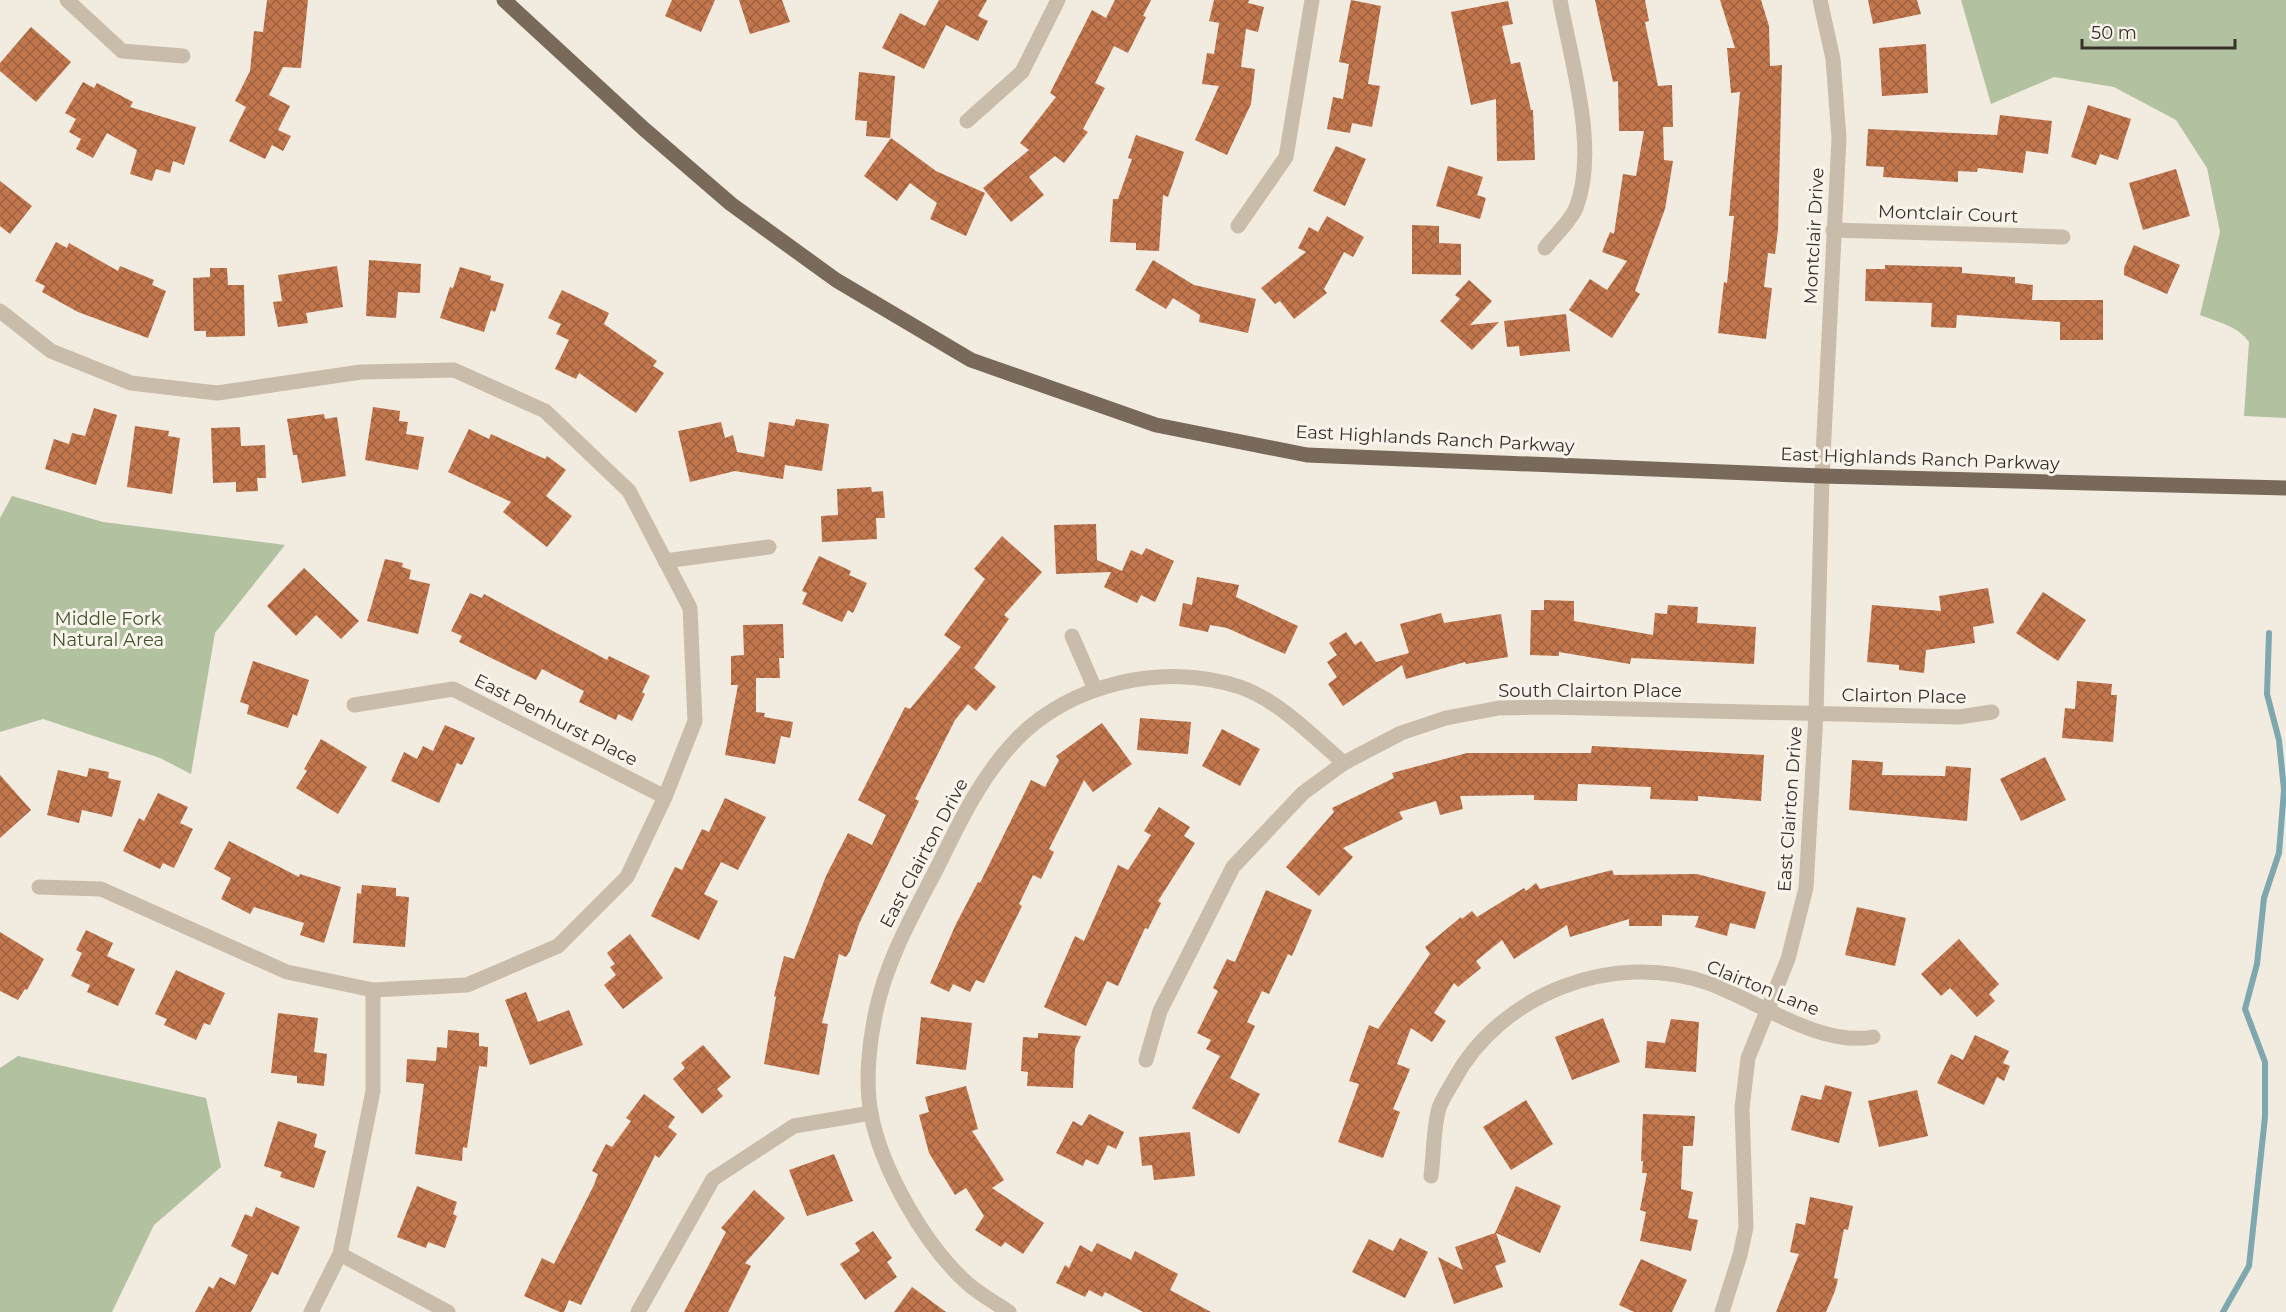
<svg xmlns="http://www.w3.org/2000/svg" width="2286" height="1312" viewBox="0 0 2286 1312" font-family="Montserrat,sans-serif">
  <defs>
    <pattern id="building-cross-hatch" width="8" height="8" patternUnits="userSpaceOnUse" patternTransform="scale(1.5)"><rect width="8" height="8" fill="#c1764d"/><path d="M0 0l8 8M0 8l8-8" fill="none" stroke="#9e6140"/></pattern>
  </defs>
  <rect width="100%" height="100%" fill="#f2ebdf"/>
  <g fill="#b2c19f">
    <path d="M1961 0H2286V418L2244 416 2249 342C2238 326 2218 322 2200 315L2220 232 2207 168 2176 120 2114 87 2054 77 1991 104Z"/>
    <polygon points="12,496 103,522 285,545 215,633 191,774 160,758 43,719 0,732 0,518"/>
    <polygon points="18,1056 206,1098 221,1167 154,1225 112,1312 0,1312 0,1068"/>
  </g>
  <g fill="none" stroke-linecap="round" stroke-linejoin="round">
    <polyline stroke="#7ea7ae" stroke-width="6" points="2223,1312 2249,1266 2265,1117 2265,1062 2245,1009 2257,964 2264,898 2279,853 2284,790 2279,740 2267,694 2269,633"/>
  </g>
  <g fill="url(#building-cross-hatch)">
    <polygon points="267,0 308,0 301,68 283,67 269,95 290,106 278,130 291,136 283,151 272,145 265,159 229,141 246,107 235,101 250,71 254,31 263,32"/>
    <polygon points="672,0 715,0 701,32 665,16"/>
    <polygon points="739,0 782,0 790,22 750,34"/>
    <polygon points="939,0 987,0 978,16 988,21 978,41 946,25 924,69 882,48 900,13 925,26"/>
    <polygon points="1115,0 1151,0 1143,16 1146,17 1128,53 1114,46 1095,83 1105,88 1083,129 1088,132 1064,163 1055,156 1029,177 1044,195 1011,222 983,188 1029,150 1020,143 1056,97 1050,93 1092,10 1106,18"/>
    <polygon points="1214,0 1249,0 1248,3 1264,7 1258,32 1246,29 1241,67 1255,69 1251,104 1227,155 1195,140 1219,86 1202,84 1207,53 1214,54 1219,23 1209,21"/>
    <polygon points="1351,0 1381,6 1368,84 1380,86 1372,127 1352,123 1350,133 1327,129 1333,97 1343,99 1349,64 1339,62"/>
    <polygon points="1595,0 1645,0 1649,21 1645,22 1658,86 1672,85 1673,127 1663,127 1664,160 1673,161 1665,209 1635,291 1640,294 1612,338 1569,310 1590,279 1607,290 1627,261 1602,252 1610,232 1614,234 1623,174 1636,176 1644,131 1619,131 1618,81 1613,82"/>
    <polygon points="1720,0 1761,0 1769,26 1770,66 1782,65 1778,230 1775,254 1768,253 1764,287 1772,288 1766,339 1718,333 1724,282 1727,283 1734,216 1729,216 1740,92 1731,93 1727,48 1735,48"/>
    <polygon points="1868,0 1917,0 1921,14 1873,24"/>
    <polygon points="1508,1 1513,24 1502,26 1511,64 1520,62 1531,110 1533,110 1535,160 1497,161 1496,99 1471,105 1451,12"/>
    <polygon points="31,27 71,62 36,102 0,71 0,63"/>
    <polygon points="1926,44 1928,93 1882,96 1879,48"/>
    <polygon points="859,72 895,76 890,138 866,136 867,121 855,120"/>
    <polygon points="83,82 94,88 97,83 133,102 130,107 196,127 184,165 173,161 170,173 156,169 152,181 130,174 137,150 107,133 93,158 76,149 81,139 69,132 76,119 65,113"/>
    <polygon points="2088,105 2131,119 2118,160 2100,154 2096,165 2071,157"/>
    <polygon points="2000,115 2052,121 2048,154 2026,151 2023,173 1978,168 1977,172 1958,171 1958,182 1883,177 1884,167 1866,166 1868,129 1997,135"/>
    <polygon points="1136,135 1184,152 1168,197 1163,195 1159,251 1136,250 1136,243 1110,242 1113,199 1118,199 1132,159 1128,158"/>
    <polygon points="891,138 936,171 985,193 966,236 930,219 937,203 910,183 897,201 864,176"/>
    <polygon points="1336,146 1366,159 1345,206 1313,191"/>
    <polygon points="1448,166 1483,177 1477,195 1486,198 1480,219 1436,206"/>
    <polygon points="2176,169 2190,216 2143,230 2129,183"/>
    <polygon points="0,181 32,206 10,234 0,226"/>
    <polygon points="1327,216 1364,237 1353,257 1344,252 1324,289 1327,293 1294,319 1280,301 1275,304 1261,288 1306,252 1298,248 1309,227 1318,232"/>
    <polygon points="1412,225 1439,226 1439,243 1461,244 1461,275 1412,274"/>
    <polygon points="56,242 67,248 69,243 118,271 120,266 154,280 152,285 166,291 148,338 78,312 42,292 45,286 35,281"/>
    <polygon points="2134,245 2180,265 2167,294 2124,275 2124,268"/>
    <polygon points="369,260 421,264 420,293 398,292 396,318 366,316"/>
    <polygon points="1153,260 1194,285 1256,299 1248,333 1199,322 1200,315 1173,298 1166,309 1135,290"/>
    <polygon points="1885,265 1962,267 1962,273 2015,277 2015,283 2033,285 2032,300 2103,300 2103,340 2060,340 2060,322 1957,315 1956,328 1931,327 1932,303 1865,301 1866,269 1885,269"/>
    <polygon points="337,266 343,307 306,313 308,323 278,327 273,302 282,301 278,275"/>
    <polygon points="460,267 491,276 490,280 504,284 495,312 491,310 484,332 440,318 450,287 453,288"/>
    <polygon points="210,268 227,268 228,285 244,285 245,336 206,337 206,331 194,331 193,278 210,277"/>
    <polygon points="1469,280 1492,301 1470,325 1499,322 1472,350 1440,321 1460,299 1455,295"/>
    <polygon points="562,290 609,313 604,324 657,361 653,366 664,373 636,413 579,373 576,379 555,369 569,340 556,334 561,324 548,318"/>
    <polygon points="1566,314 1570,351 1520,356 1519,346 1507,347 1504,321"/>
    <polygon points="373,407 400,411 399,421 408,422 406,434 424,437 418,470 365,460"/>
    <polygon points="94,408 117,415 96,485 45,469 54,439 69,444 72,433 85,436"/>
    <polygon points="324,414 325,419 337,417 346,476 302,483 297,455 293,455 287,419"/>
    <polygon points="796,419 829,424 822,471 785,465 783,479 735,471 690,482 678,431 721,422 725,438 733,435 737,452 764,457 769,422 794,426"/>
    <polygon points="135,426 169,431 168,436 180,438 172,494 127,487"/>
    <polygon points="240,427 241,446 265,445 266,478 257,478 258,491 236,492 236,482 213,483 211,428"/>
    <polygon points="469,429 489,439 491,434 545,459 547,456 566,470 546,496 572,516 547,547 503,512 511,502 448,472"/>
    <polygon points="871,487 872,492 883,491 885,518 876,518 877,539 822,542 821,516 838,515 837,489"/>
    <polygon points="1096,524 1097,560 1122,571 1131,550 1142,555 1146,548 1174,561 1155,602 1141,595 1137,603 1104,587 1111,572 1056,574 1054,525"/>
    <polygon points="1002,536 1042,572 1004,615 1009,619 974,668 996,687 976,711 968,704 955,720 915,799 919,801 859,924 850,951 846,957 839,954 822,1023 828,1024 819,1075 764,1064 776,997 774,996 784,956 794,959 826,876 848,833 872,845 886,815 858,800 905,707 910,709 961,647 944,635 985,579 974,569"/>
    <polygon points="819,556 851,571 849,575 867,583 853,613 848,610 842,622 802,604 807,593 802,591"/>
    <polygon points="385,559 403,563 402,567 411,570 409,579 430,584 418,634 367,621"/>
    <polygon points="304,568 359,621 341,639 316,615 296,636 267,606"/>
    <polygon points="1197,577 1239,585 1236,597 1298,626 1285,654 1227,628 1210,625 1208,632 1179,626 1183,603 1192,605"/>
    <polygon points="1988,588 1994,623 1973,627 1975,643 1926,650 1924,673 1899,670 1899,665 1867,662 1872,605 1941,611 1939,596"/>
    <polygon points="2043,592 2086,620 2058,661 2016,633"/>
    <polygon points="470,593 482,598 484,594 607,660 609,656 650,676 642,692 645,694 632,721 618,714 616,720 579,702 584,691 542,669 536,680 459,642 462,636 451,631"/>
    <polygon points="1544,600 1574,601 1574,621 1653,635 1655,613 1667,614 1668,605 1698,607 1697,623 1756,627 1754,664 1631,658 1630,664 1559,652 1559,656 1530,655 1531,610 1544,610"/>
    <polygon points="1441,613 1444,623 1501,614 1508,657 1466,664 1465,662 1406,679 1402,665 1343,706 1328,684 1337,677 1327,662 1337,655 1329,643 1346,632 1355,645 1361,641 1376,662 1409,653 1400,624"/>
    <polygon points="783,624 784,658 779,658 780,678 756,678 756,712 765,713 764,717 793,722 790,738 781,736 775,764 725,755 738,685 731,685 731,656 744,655 743,625"/>
    <polygon points="253,661 309,680 297,716 293,714 288,728 247,714 249,705 240,702"/>
    <polygon points="2077,681 2112,684 2111,695 2117,695 2113,742 2062,738 2065,708 2075,709"/>
    <polygon points="1140,718 1191,722 1188,754 1137,750"/>
    <polygon points="1102,723 1132,764 1093,792 1084,780 1049,849 1054,852 1041,879 1033,875 1019,904 1022,906 984,983 976,980 970,992 953,984 949,992 930,983 956,924 978,882 980,883 1031,780 1045,787 1059,760 1056,756"/>
    <polygon points="445,725 475,738 462,765 457,763 439,803 391,781 404,752 417,759 423,746 433,751"/>
    <polygon points="1222,729 1260,749 1240,786 1202,766"/>
    <polygon points="321,739 367,767 338,814 296,788 307,771 304,769"/>
    <polygon points="1592,746 1764,755 1761,801 1698,796 1698,801 1650,799 1651,787 1578,784 1577,801 1534,800 1534,795 1460,796 1463,809 1440,815 1436,801 1399,812 1403,819 1343,848 1353,857 1319,896 1286,867 1334,812 1332,808 1394,778 1392,773 1467,753 1591,753"/>
    <polygon points="2045,757 2066,800 2021,821 2000,779"/>
    <polygon points="1852,760 1883,762 1882,775 1945,776 1946,766 1971,768 1967,821 1849,810"/>
    <polygon points="89,768 109,772 108,778 121,781 112,817 82,810 79,823 47,815 58,770 87,777"/>
    <polygon points="0,775 31,810 0,838"/>
    <polygon points="158,793 188,807 180,823 193,829 174,868 163,863 160,869 123,851 139,818 144,821"/>
    <polygon points="725,798 766,817 738,870 721,862 704,894 718,901 699,940 651,916 675,867 682,870 702,829 709,832"/>
    <polygon points="1159,807 1190,827 1184,836 1195,843 1158,901 1161,903 1148,929 1145,928 1118,986 1107,981 1086,1026 1044,1007 1075,936 1084,941 1118,865 1128,870 1151,835 1144,831"/>
    <polygon points="229,841 299,877 300,874 341,887 324,943 300,935 304,923 254,907 250,914 221,899 231,878 214,869"/>
    <polygon points="1612,870 1614,875 1697,874 1766,892 1755,929 1730,923 1727,936 1695,927 1699,916 1662,915 1662,926 1629,926 1629,919 1570,937 1567,925 1514,959 1502,940 1476,961 1481,968 1458,987 1454,983 1434,1013 1446,1021 1432,1042 1411,1028 1397,1064 1410,1069 1393,1109 1400,1112 1383,1158 1338,1142 1359,1084 1349,1081 1369,1025 1378,1029 1430,954 1425,947 1461,917 1462,919 1472,911 1477,917 1524,888 1526,891 1536,883 1540,889"/>
    <polygon points="362,885 396,888 396,896 409,897 405,947 353,943 357,893 361,894"/>
    <polygon points="1266,890 1312,910 1292,956 1288,954 1269,994 1262,991 1247,1022 1255,1026 1230,1078 1260,1094 1239,1134 1192,1108 1220,1056 1206,1049 1211,1040 1197,1033 1218,991 1213,988 1227,959 1235,962"/>
    <polygon points="1857,907 1906,918 1895,966 1845,955"/>
    <polygon points="86,930 113,943 107,956 135,969 118,1006 87,992 90,985 71,976 82,953 76,950"/>
    <polygon points="0,932 44,959 27,990 25,989 18,1000 0,991"/>
    <polygon points="630,934 663,978 623,1009 604,985 616,975 610,967 615,964 607,953"/>
    <polygon points="1959,939 1999,984 1989,994 1995,1001 1977,1017 1950,988 1941,996 1921,974"/>
    <polygon points="176,970 225,993 210,1025 204,1023 196,1040 164,1025 167,1019 155,1014"/>
    <polygon points="526,992 538,1022 569,1010 583,1045 530,1065 505,1000"/>
    <polygon points="278,1013 318,1018 314,1052 327,1054 324,1086 297,1083 297,1076 271,1073"/>
    <polygon points="921,1017 972,1023 966,1070 916,1064"/>
    <polygon points="1603,1018 1620,1062 1572,1080 1555,1037"/>
    <polygon points="1671,1019 1699,1022 1696,1072 1645,1068 1647,1041 1665,1043"/>
    <polygon points="448,1030 479,1033 479,1046 488,1047 487,1067 479,1066 467,1148 463,1147 462,1161 415,1154 424,1084 406,1082 407,1059 436,1061 437,1047 447,1048"/>
    <polygon points="1038,1033 1081,1036 1075,1049 1073,1088 1027,1086 1028,1072 1021,1071 1023,1037 1038,1038"/>
    <polygon points="1975,1035 2009,1051 2003,1063 2010,1066 2004,1081 1997,1077 1984,1105 1937,1083 1951,1054 1963,1060"/>
    <polygon points="703,1045 731,1077 717,1089 723,1096 702,1114 673,1079 685,1068 681,1063"/>
    <polygon points="1825,1085 1852,1092 1839,1143 1791,1130 1801,1095 1821,1100"/>
    <polygon points="966,1086 978,1129 972,1131 1004,1180 992,1188 1044,1223 1023,1254 1005,1242 1001,1247 975,1230 984,1216 966,1188 955,1195 929,1153 919,1115 929,1112 925,1097"/>
    <polygon points="1917,1090 1928,1136 1879,1147 1868,1101"/>
    <polygon points="644,1094 675,1117 668,1127 677,1134 659,1158 655,1155 581,1305 569,1300 564,1312 560,1312 524,1296 542,1258 554,1264 594,1185 598,1174 592,1171 606,1144 612,1147 631,1121 626,1118"/>
    <polygon points="1526,1100 1553,1144 1511,1170 1483,1127"/>
    <polygon points="1089,1114 1124,1132 1116,1149 1108,1145 1098,1165 1086,1159 1083,1166 1056,1153 1073,1121 1082,1126"/>
    <polygon points="1643,1114 1695,1116 1693,1146 1683,1146 1681,1189 1693,1192 1688,1218 1698,1220 1691,1251 1640,1241 1646,1212 1640,1210 1647,1173 1642,1173 1643,1161 1641,1161"/>
    <polygon points="278,1121 317,1134 314,1147 326,1151 314,1188 280,1177 282,1172 264,1166"/>
    <polygon points="1190,1132 1195,1176 1154,1180 1152,1165 1142,1166 1139,1137"/>
    <polygon points="834,1154 853,1201 807,1216 789,1170"/>
    <polygon points="417,1186 457,1202 453,1214 457,1216 445,1248 428,1242 426,1248 397,1237"/>
    <polygon points="1516,1186 1561,1206 1540,1253 1496,1233 1506,1262 1495,1266 1503,1287 1454,1304 1438,1257 1463,1270 1455,1247 1495,1233"/>
    <polygon points="754,1190 785,1218 745,1263 751,1266 728,1312 684,1312 726,1232 721,1228"/>
    <polygon points="1810,1197 1853,1206 1848,1230 1844,1229 1834,1278 1838,1279 1835,1291 1826,1312 1776,1312 1799,1254 1790,1252 1796,1223 1805,1225"/>
    <polygon points="256,1207 300,1227 278,1275 272,1272 251,1312 195,1312 209,1286 213,1289 220,1277 235,1285 248,1255 231,1246 245,1214 252,1217"/>
    <polygon points="873,1231 892,1258 887,1262 897,1277 865,1300 840,1264 860,1251 855,1243"/>
    <polygon points="1400,1238 1428,1252 1405,1298 1352,1272 1369,1239 1393,1251"/>
    <polygon points="1097,1243 1131,1260 1135,1251 1178,1274 1170,1290 1211,1312 1143,1312 1105,1292 1102,1297 1089,1290 1085,1297 1056,1283 1065,1265 1069,1268 1080,1245 1092,1252"/>
    <polygon points="1641,1259 1687,1280 1672,1312 1634,1312 1619,1305"/>
    <polygon points="912,1287 946,1312 894,1312"/>
  </g>
  <g fill="none" stroke-linecap="round" stroke-linejoin="round">
    <g stroke="#cabcab" stroke-width="15">
      <polyline points="67,0 122,51 183,56"/>
      <polyline points="967,121 1022,72 1058,0"/>
      <polyline points="1238,226 1286,157 1312,0"/>
      <polyline points="1833,230 2063,237"/>
      <path d="M1545 248C1554 236 1570 222 1576 208 1599 149 1571 61 1560 0"/>
      <polyline points="0,311 51,351 131,383 217,393 361,372 454,370 545,411 629,491 690,608 695,721 665,797 627,877 558,946 467,985 373,990 287,972 101,889 39,887"/>
      <polyline points="665,561 769,547"/>
      <polyline points="1072,636 1095,689"/>
      <polyline points="354,705 453,689 665,797"/>
      <polyline points="1146,1060 1160,1011 1233,867 1303,793 1344,763 1401,733 1446,718 1499,708 1547,707 1959,717 1992,712"/>
      <path d="M1431 1176C1434 1154 1433 1129 1439 1108 1442 1099 1449 1089 1454 1080 1501 993 1614 950 1708 983 1758 1001 1820 1047 1873 1037"/>
      <polyline points="340,1254 448,1312"/>
      <polyline points="311,1312 340,1254 373,1091 373,990"/>
      <polyline points="638,1312 713,1179 794,1126 871,1113"/>
      <path d="M1009 1312C996 1303 979 1294 967 1283 924 1244 882 1170 871 1114 865 1082 869 1042 876 1011 887 958 915 911 939 864 960 821 981 777 1015 741 1069 683 1165 662 1240 687 1280 701 1312 736 1344 763"/>
      <polyline points="1722,1312 1740,1255 1746,1227 1742,1108 1748,1058 1788,959 1806,888 1816,714 1822,476 1839,138 1833,59 1820,0"/>
    </g>
    <polyline stroke="#79695b" stroke-width="15" points="504,0 644,129 731,204 836,280 971,360 1156,425 1307,455 1822,476 2286,488"/>
  </g>
  <g text-anchor="middle" dominant-baseline="central" stroke-width="6" stroke-linejoin="round" paint-order="stroke">
    <g font-size="18" fill="#38302a" stroke="#f9f4eb">
      <text transform="translate(1948 214) rotate(2)">Montclair Court</text>
      <text transform="translate(1814 236) rotate(-87)">Montclair Drive</text>
      <text transform="translate(1435 439) rotate(3)">East Highlands Ranch Parkway</text>
      <text transform="translate(1920 459) rotate(2)">East Highlands Ranch Parkway</text>
      <text x="1590" y="691">South Clairton Place</text>
      <text transform="translate(1904 696) rotate(1)">Clairton Place</text>
      <text transform="translate(556 720) rotate(27)">East Penhurst Place</text>
      <text transform="translate(1790 809) rotate(-86)">East Clairton Drive</text>
      <text transform="translate(924 853) rotate(-62)">East Clairton Drive</text>
      <text transform="translate(1763 988) rotate(22)">Clairton Lane</text>
    </g>
    <g font-size="18" fill="#43552e" stroke="#f9f4eb">
      <text x="108" y="619">Middle Fork<tspan x="108" dy="21">Natural Area</tspan></text>
    </g>
  </g>
  <path d="M2082 39v9h153v-9" fill="none" stroke="#38302a" stroke-width="3"/>
  <text x="2091" y="39" font-size="18" fill="#38302a" stroke="#f9f4eb" stroke-width="4.5" paint-order="stroke">50 m</text>
</svg>
